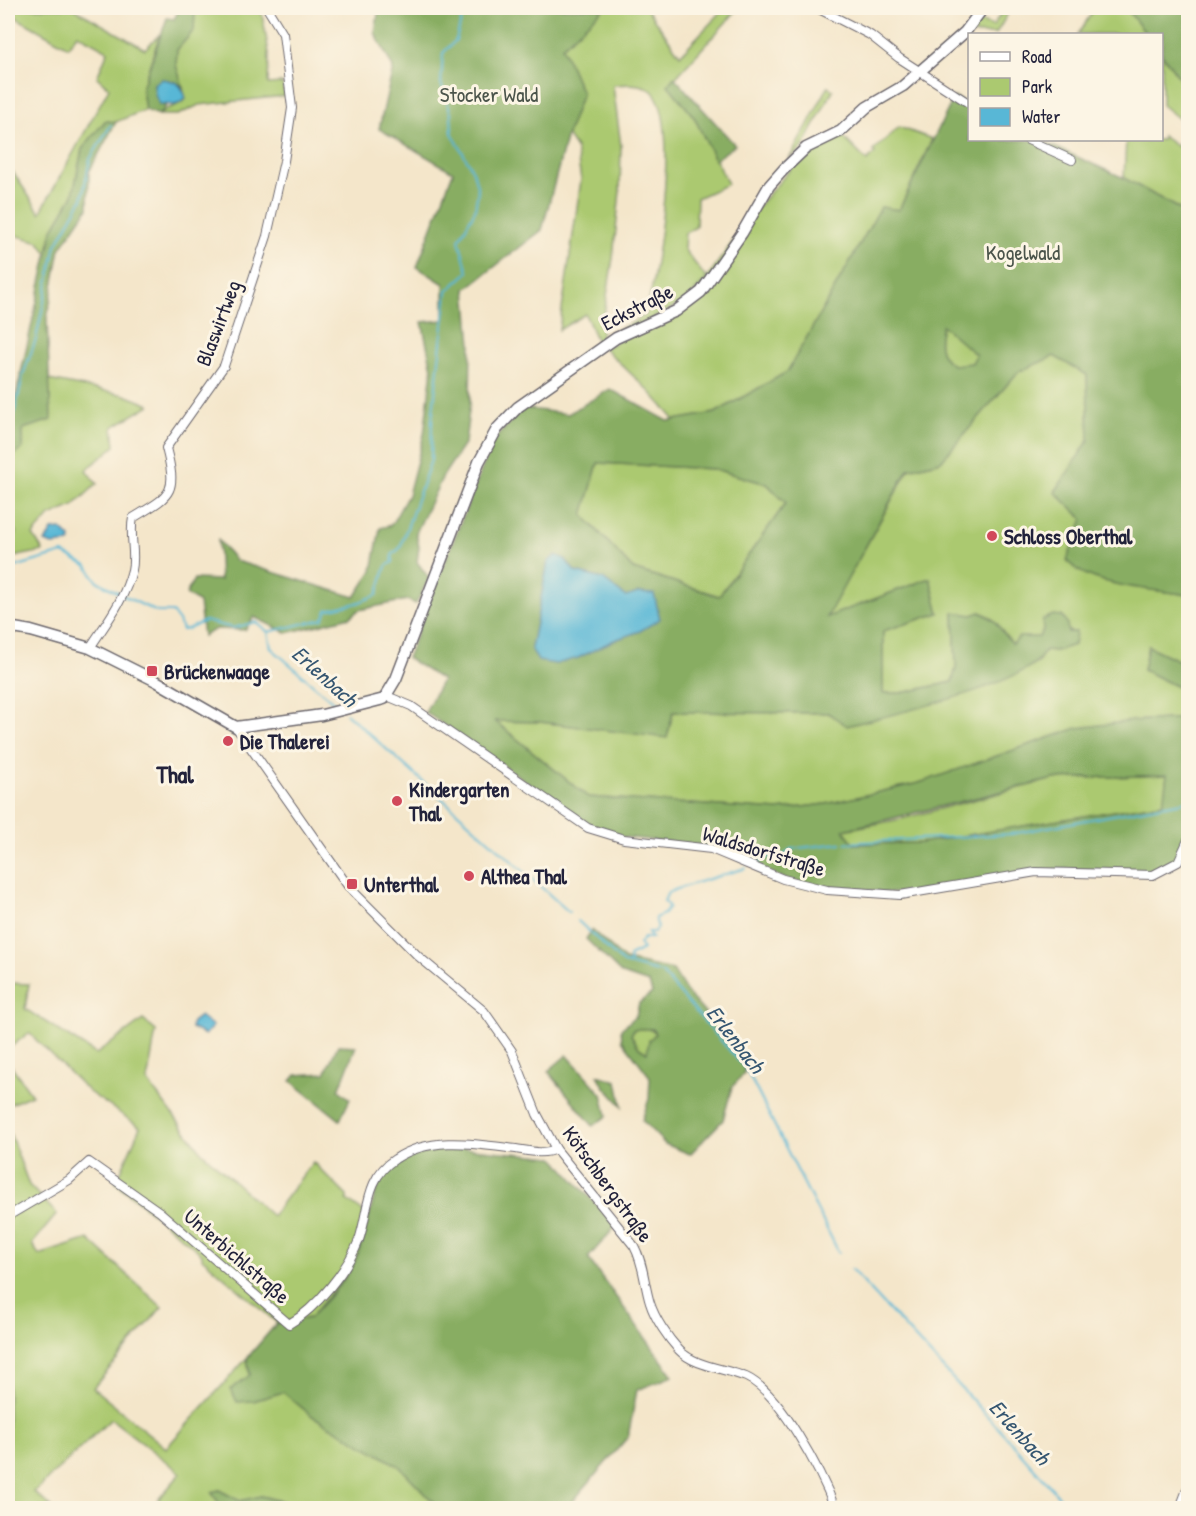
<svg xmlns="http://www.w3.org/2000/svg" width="1196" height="1516" viewBox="0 0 1196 1516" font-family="'Patrick Hand',sans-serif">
  <rect width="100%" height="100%" fill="#fcf5e5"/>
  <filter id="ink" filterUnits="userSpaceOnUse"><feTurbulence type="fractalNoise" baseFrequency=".0167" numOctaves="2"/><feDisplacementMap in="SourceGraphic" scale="12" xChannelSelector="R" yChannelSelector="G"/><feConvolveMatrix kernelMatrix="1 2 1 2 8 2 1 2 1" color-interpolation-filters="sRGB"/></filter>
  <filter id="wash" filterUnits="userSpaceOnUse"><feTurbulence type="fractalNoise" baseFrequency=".008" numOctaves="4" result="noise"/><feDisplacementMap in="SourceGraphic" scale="24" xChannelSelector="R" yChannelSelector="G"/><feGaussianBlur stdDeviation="1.35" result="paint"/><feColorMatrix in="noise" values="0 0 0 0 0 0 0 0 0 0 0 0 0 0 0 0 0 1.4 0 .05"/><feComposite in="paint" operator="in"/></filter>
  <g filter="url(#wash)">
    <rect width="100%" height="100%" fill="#f4e6ca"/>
    <g fill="#abc970" stroke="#667656" stroke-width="1.5" fill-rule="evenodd">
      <path d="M8 8H73L145 49 160 34 142 88 145 110 116 122 105 121 82 149 73 195 53 229 48 255 39 242 8 233V193L14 186C10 179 5 174 9 166L40 213 109 88 97 77 108 51 77 34 68 47 8 13Z"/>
      <path d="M195 8H261L269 53 268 84 282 83 285 96 199 105 178 115H159C167 105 178 108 186 99L176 65 177 50 194 30Z"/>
      <path d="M604 8H646L680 55 725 8H739L669 85 694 117 728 184 697 198 696 227 685 233 684 249 707 279 684 302 599 346 585 314 559 330 581 180 576 148 567 135 582 93 562 47ZM613 85C625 84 644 82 653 92 681 124 656 273 646 315L600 340 613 258 620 191 621 146Z"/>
      <polygon points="996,8 1011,8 996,34 970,34 969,39 964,39 978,21 993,26 1002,12"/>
      <polygon points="1095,8 1126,8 1146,34 1078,34"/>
      <polygon points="1162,54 1188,90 1188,214 1124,178 1126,140 1162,140 1162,136 1178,147 1183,122 1162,105"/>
      <polygon points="828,87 833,90 803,147 789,159"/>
      <polygon points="899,127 932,139 899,210 881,207 787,372 715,413 675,420 650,392 604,348 685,308 760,204 807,150 840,134 867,161 875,153 873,151"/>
      <path d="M942 325 977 355 972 363 953 366C937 355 938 341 942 325Z"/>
      <path d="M1054 356 1087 374 1089 440 1055 492 1083 519 1111 583 1188 595V665L1148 646 1143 670 1188 692V718L1132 721 919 783 826 804 778 810 588 797 495 721 540 722 667 737 673 712 828 713 1014 673 1038 663 1044 650 1056 651 1074 645 1076 632 1043 630 1039 638 1013 644C997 631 1005 624 981 612L972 615 954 613 956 668 952 682 901 693H883V631L939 613 929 578 826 618 909 469 941 461 1018 372Z"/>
      <polygon points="49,380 125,395 150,405 113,427 115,446 86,470 97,484 73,506 50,516 33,535 43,551 8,558 8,543 10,543 16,532 8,521 11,496 8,486 8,460 23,448 23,429 51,420"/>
      <polygon points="598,463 714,469 767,484 786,503 719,596 633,569 583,515"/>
      <polygon points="1167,775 1164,803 920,843 854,844 844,830 901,819 1054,779"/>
      <polygon points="8,983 29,984 25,1009 96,1054 143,1020 156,1031 147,1081 201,1151 272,1216 313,1162 347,1196 347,1200 368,1215 357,1257 345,1276 310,1318 277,1323 202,1258 202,1254 116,1183 140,1127 89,1092 29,1033 8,1049"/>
      <polygon points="634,1029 652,1029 655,1034 647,1053 639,1048 631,1035"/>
      <polygon points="8,1061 32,1095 8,1105"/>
      <polygon points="8,1128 29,1185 57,1214 32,1244 39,1255 88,1239 162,1307 93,1388 166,1448 247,1358 253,1401 283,1392 312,1416 399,1466 439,1508 283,1508 283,1501 261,1496 240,1501 219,1490 221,1506 216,1508 151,1508 181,1473 111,1419 34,1492 52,1508 8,1508"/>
    </g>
    <g fill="#88ad62" stroke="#55684e" stroke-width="1.5" fill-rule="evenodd">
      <path d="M180 8H195L194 30 177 50 176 65 183 87C173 79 165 78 154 84L159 104 166 106 159 115 145 110 142 88 167 18 174 19Z"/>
      <polygon points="379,8 604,8 562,47 582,93 567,135 542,230 466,289 471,344 470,403 465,443 443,476 416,533 419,547 417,562 429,578 416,604 407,600 359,610 350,617 287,633 254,617 245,630 216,629 203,636 199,603 186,594 194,579 220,580 218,540 236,561 355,597 372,571 380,528 391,525 408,495 424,434 432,369 422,322 444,320 444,284 417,267 453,172 379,129 393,68 375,33"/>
      <polygon points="1126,8 1188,8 1188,90 1162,54 1162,34 1146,34"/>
      <polygon points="674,77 735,145 715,160 694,117 668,85"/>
      <path d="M954 97 969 105 970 140H1039L1124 178 1188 214V595C1157 590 1084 586 1067 560L1083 519 1055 492 1089 440 1087 375 1054 356 1018 372 941 461 908 469 827 617 930 578 939 613 883 631V693H901L952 682 956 668 954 612 972 615 980 612C1005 624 997 631 1013 644L1019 637H1039L1043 630 1042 620 1053 615 1062 616 1067 623 1068 632H1076L1074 645 1056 651 1045 650C1036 684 881 717 847 726L828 713 673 712 667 738 540 722 495 721 588 797 778 810 826 804 919 783 1077 728 1132 721 1188 718V835L1176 861 1153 873 1055 869 902 894 807 885 783 878 713 847 623 837 590 825 425 712 442 680 407 658 493 441 523 408 568 414 610 389 668 421 715 413 787 372 881 207 899 210ZM942 325 976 355 972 363 953 365C937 355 938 342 942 325ZM598 463 714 469 767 484 786 503 719 596 633 569 583 515ZM565 559 575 572 603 579 626 597 638 593 640 631 612 641 578 658 542 596 548 562ZM1167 775 1163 803 920 843 854 844 844 830 1054 779Z"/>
      <polygon points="105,121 116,122 89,172 88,208 60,249 47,319 51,420 23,429 23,448 8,460 8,431 53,229 73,195 82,149"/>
      <polygon points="1148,646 1188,665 1188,692 1143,670"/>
      <path d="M592 930 625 960 673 970 688 994 744 1057V1074L732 1087 723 1120 690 1154 665 1144 642 1120 649 1099 650 1077 622 1040 621 1029 636 1016 639 1003 652 993 649 983 622 974 586 939ZM634 1029H653L655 1034 649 1040 647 1053 639 1048 631 1035Z"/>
      <polygon points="338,1045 356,1046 339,1090 350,1099 340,1120 291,1081 296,1075 325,1073"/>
      <polygon points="567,1055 602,1094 607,1116 593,1126 548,1071"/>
      <polygon points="598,1075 617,1081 622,1106 604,1086"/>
      <path d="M453 1147 553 1157 616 1226 588 1258 673 1376 637 1390 628 1437 567 1508H439L399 1466 312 1416 283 1392 253 1401 237 1402 231 1389 250 1375 247 1358 277 1323 310 1318C326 1299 349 1279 357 1256 384 1186 361 1161 453 1147Z"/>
      <polygon points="219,1490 240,1501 261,1496 283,1502 283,1508 216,1508 221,1506 211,1492"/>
    </g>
    <g fill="#58b7d6" stroke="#3d6c88" stroke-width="1.5">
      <path d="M162 79C177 81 182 84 186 99L176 105 159 104 155 94 154 84Z"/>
      <polygon points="61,529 71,539 70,543 52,545 45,542 52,530"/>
      <polygon points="556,555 565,559 575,572 603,579 626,597 638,593 654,594 660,619 640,631 612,641 578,658 556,664 538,661 531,648 548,562"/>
      <polygon points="200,1016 213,1026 205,1035 191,1028 192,1022"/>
    </g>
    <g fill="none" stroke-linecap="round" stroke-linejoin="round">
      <g stroke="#58b7d6" stroke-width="2">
        <polyline points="8,432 11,429 23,375 36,339 56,245 82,199 90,159 111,125"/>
        <polyline points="8,569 63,553 87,566 97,581 128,598 157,612 172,612 179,621 182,630 188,629 205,621 233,628 256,622 268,632 271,648 339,707"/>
        <polyline points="268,632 323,619 327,610 357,603 377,595 386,566 393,562 392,555 400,548 431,460 432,420 447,291 468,272 459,240 475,210 478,190 473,171 452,133 451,114 441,83 443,53 456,40 463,13 470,8"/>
        <polyline points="346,713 569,912"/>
        <polyline points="845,843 1011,834 1188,801"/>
        <polyline points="758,863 774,853 783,856 791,849 841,843"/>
        <polyline points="578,921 623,963 662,973 746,1069 839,1253"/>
        <path d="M626 964 630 962 629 956 643 949 639 944 644 938H652L648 932H654L658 928 655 918 664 914 669 907 664 901C666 898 666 895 668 893 671 889 737 871 746 868"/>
        <polyline points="851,1269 1003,1433 1069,1508"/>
      </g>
    </g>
  </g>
  <g filter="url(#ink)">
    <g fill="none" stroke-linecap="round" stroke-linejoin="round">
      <g stroke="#6c676d" stroke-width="10">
        <g id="street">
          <polyline points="817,8 870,35 899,58 970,104"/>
          <polyline points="1028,140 1072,160"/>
          <path d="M90 648C106 623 125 599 132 570 136 553 129 535 133 518 171 495 178 494 166 448L224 366 267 236 284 161 292 108 283 34 267 8"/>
          <polyline points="387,696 411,706 588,828 624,839 711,849 783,879 827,890 900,895 1036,872 1153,875 1178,862 1188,840"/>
          <path d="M236 727 348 886 418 956 484 1011 512 1051 537 1114 556 1149 634 1246C644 1264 644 1284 650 1303 655 1319 668 1338 679 1350 695 1367 725 1368 746 1377 780 1392 822 1474 835 1508"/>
          <path d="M8 1216 69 1180 89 1162 160 1212 289 1324C316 1309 348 1269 359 1240 369 1211 365 1178 395 1159 431 1135 476 1144 516 1149 529 1151 543 1155 556 1149"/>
          <polyline points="1180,1508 1188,1487"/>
        </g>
      </g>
      <g stroke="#6c676d" stroke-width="13">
        <polyline id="secondary" points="8,627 31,631 90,648 156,681 236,727 322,715 384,699 396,679 479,462 497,429 518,407 616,338 676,311 701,292 742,233 769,186 784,169 806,148 841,131 867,107 903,86 965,32 983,8"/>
      </g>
      <use href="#street" stroke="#fff" stroke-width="8"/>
      <use href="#secondary" stroke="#fff" stroke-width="10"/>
    </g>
  </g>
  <g fill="#d1495b" stroke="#fcf5e5" stroke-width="2">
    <circle cx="992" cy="536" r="6"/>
    <rect x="146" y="665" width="12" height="12" rx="3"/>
    <circle cx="228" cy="741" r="6"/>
    <circle cx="397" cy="801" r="6"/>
    <circle cx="469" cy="876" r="6"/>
    <rect x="346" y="878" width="12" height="12" rx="3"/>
  </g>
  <g text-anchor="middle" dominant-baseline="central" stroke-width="6" stroke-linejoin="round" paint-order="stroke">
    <g font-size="21" fill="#4b544b" stroke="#fcf5e5">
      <text x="489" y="94">Stocker Wald</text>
      <text x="1023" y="252">Kogelwald</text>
    </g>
    <g font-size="21" fill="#22223b" stroke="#fcf5e5">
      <text transform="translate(637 307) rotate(-27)">Eckstraße</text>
      <text transform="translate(218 323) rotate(-69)">Blaswirtweg</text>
      <text transform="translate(764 851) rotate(17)">Waldsdorfstraße</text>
      <text transform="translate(608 1184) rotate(54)">Kötschbergstraße</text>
      <text transform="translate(237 1256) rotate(41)">Unterbichlstraße</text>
    </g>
    <g font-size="21" font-weight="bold" fill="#22223b" stroke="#fcf5e5" text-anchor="start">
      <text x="1004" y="536">Schloss Oberthal</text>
      <text x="164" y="671">Brückenwaage</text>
      <text x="240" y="741">Die Thalerei</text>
      <text x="409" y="789">Kindergarten<tspan x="409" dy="24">Thal</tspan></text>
      <text x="481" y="876">Althea Thal</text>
      <text x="364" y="884">Unterthal</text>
    </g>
    <g font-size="22" font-style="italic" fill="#355671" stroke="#fcf5e5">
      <text transform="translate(325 676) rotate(42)">Erlenbach</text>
      <text transform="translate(736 1039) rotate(52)">Erlenbach</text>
      <text transform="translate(1020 1432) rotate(48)">Erlenbach</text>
    </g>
    <g font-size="24" font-weight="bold" fill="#22223b" stroke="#fcf5e5">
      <text x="175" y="774">Thal</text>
    </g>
  </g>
  <rect width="1196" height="1516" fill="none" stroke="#fcf5e5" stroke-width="30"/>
  <rect x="968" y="33" width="195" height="108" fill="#fcf5e5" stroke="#a5a1a1" stroke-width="1.5"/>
  <rect x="980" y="52" width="30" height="9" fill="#ffffff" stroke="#a5a1a1" stroke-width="1.5"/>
  <text x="1022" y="63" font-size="18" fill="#22223b">Road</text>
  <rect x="980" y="78" width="30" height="18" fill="#abc970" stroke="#a5a1a1" stroke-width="1.5"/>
  <text x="1022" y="93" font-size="18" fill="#22223b">Park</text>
  <rect x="980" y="108" width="30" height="18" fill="#58b7d6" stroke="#a5a1a1" stroke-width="1.5"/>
  <text x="1022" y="123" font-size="18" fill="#22223b">Water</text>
</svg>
